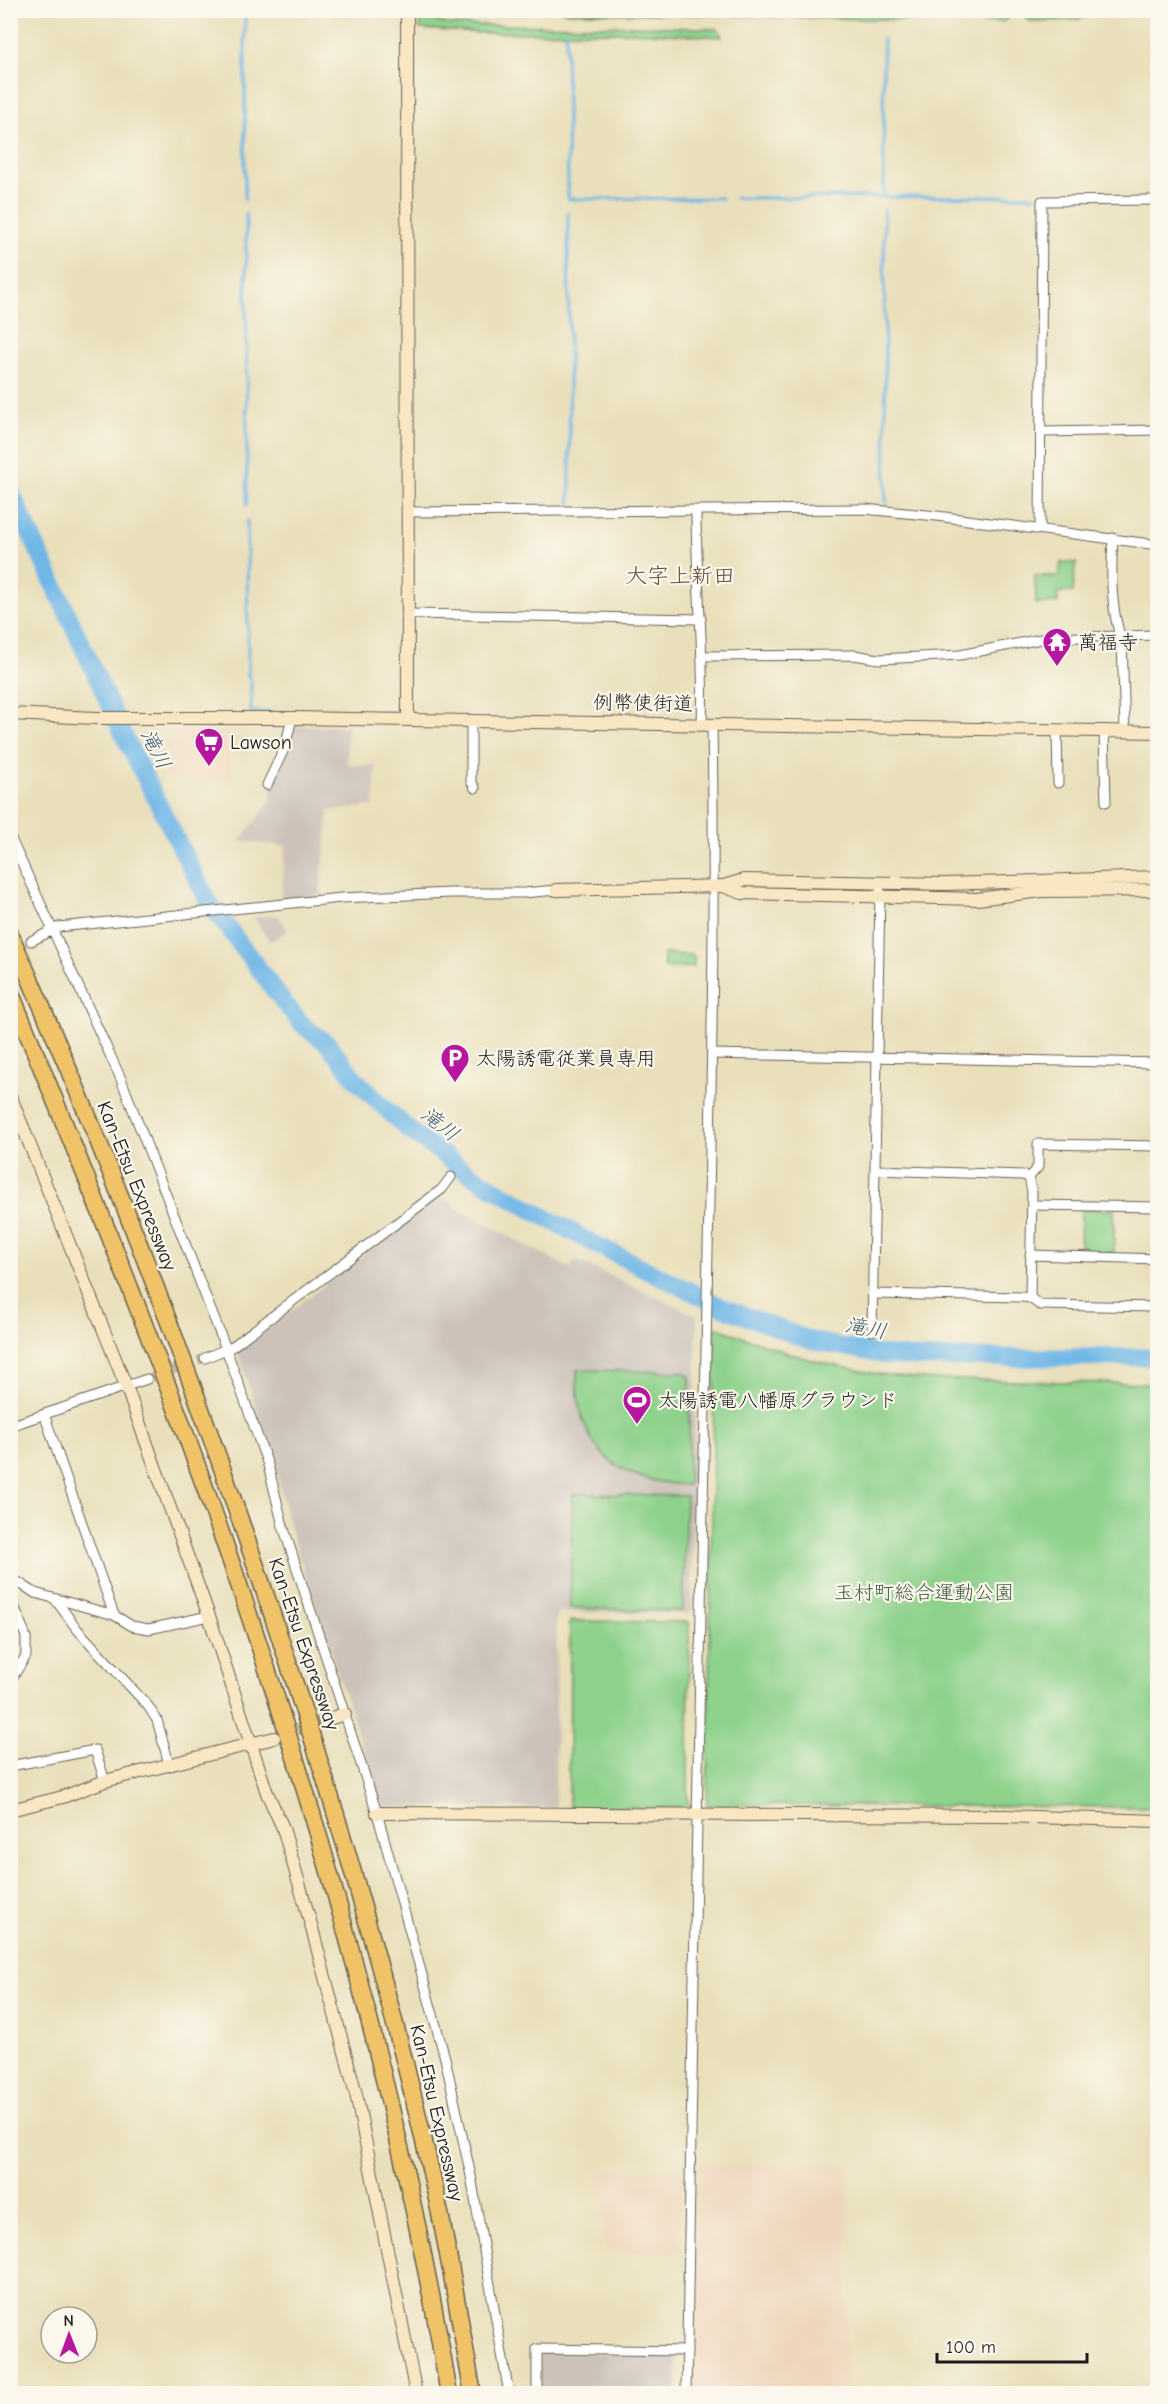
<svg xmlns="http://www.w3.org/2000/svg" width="1168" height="2404" viewBox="0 0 1168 2404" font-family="'Comic Neue','Klee One',sans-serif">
  <rect width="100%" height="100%" fill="#fbf7ec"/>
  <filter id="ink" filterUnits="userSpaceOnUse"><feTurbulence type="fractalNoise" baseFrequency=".0167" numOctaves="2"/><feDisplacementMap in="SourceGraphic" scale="12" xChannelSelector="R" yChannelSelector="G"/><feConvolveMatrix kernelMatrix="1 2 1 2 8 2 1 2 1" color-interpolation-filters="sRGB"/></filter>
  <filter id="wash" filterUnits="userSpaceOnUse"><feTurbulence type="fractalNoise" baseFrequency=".008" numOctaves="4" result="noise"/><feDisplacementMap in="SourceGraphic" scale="24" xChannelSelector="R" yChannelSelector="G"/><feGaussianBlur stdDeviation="1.35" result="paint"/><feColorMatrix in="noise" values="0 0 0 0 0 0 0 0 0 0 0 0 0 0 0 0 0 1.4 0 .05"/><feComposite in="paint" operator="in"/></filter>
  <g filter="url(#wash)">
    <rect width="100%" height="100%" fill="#e9dfba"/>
    <g fill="#eed6bb">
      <polygon points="169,728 229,728 230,782 173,779 168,775 166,771 168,769 167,742"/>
      <polygon points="698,2165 846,2165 849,2168 846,2393 691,2393"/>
      <polygon points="681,2168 680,2252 606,2253 598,2171"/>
    </g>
    <g fill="#ccc2b9">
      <polygon points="294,726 347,726 347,762 353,765 376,765 374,806 329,811 320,896 281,899 286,846 240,841 270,802 272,789 270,785"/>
      <polygon points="278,915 288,930 270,942 253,917"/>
      <polygon points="438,1198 444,1198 463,1212 567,1267 571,1268 576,1260 697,1316 691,1614 557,1612 555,1808 382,1806 289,1525 273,1456 237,1352"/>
      <polygon points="539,2352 677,2356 676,2393 539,2393"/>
    </g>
    <g fill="#8dd18b" stroke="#547654" stroke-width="1.5">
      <path d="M1012 10V15L1002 22C857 20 712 13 568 13L562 11Z"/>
      <path d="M420 11H429C434 22 441 24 453 25L638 26 718 29 722 37 630 32 482 33 420 29Z"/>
      <polygon points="1025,11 1025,10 1111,11 1074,20 1030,21 1025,17"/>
      <polygon points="1061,562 1076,563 1073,592 1057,593 1058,603 1036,604 1035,576 1059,576"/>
      <polygon points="664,954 691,955 694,957 694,967 664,968"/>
      <polygon points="1081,1209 1114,1210 1114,1253 1080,1252"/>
      <polygon points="715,1327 791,1354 823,1363 878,1374 925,1379 1157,1384 1157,1807 707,1805"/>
      <path d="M577 1370 683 1372 690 1377 688 1485C613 1482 575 1446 577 1370Z"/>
      <polygon points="573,1494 686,1496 683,1611 570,1608"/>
      <polygon points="570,1621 689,1622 688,1805 683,1808 569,1807"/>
    </g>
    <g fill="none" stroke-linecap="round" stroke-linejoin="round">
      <g stroke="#70b7e7" stroke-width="3">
        <polyline points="245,10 245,200"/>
        <polyline points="566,31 568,199 721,198"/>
        <polyline points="883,39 884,197"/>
        <polyline points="1048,196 1076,196"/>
        <polyline points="735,198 1035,196"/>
        <polyline points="884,211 886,505"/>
        <polyline points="568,213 570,506"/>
        <polyline points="246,214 247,505"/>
        <polyline points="247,521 248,676 251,681 251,712 273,712"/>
        <polyline points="307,712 399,713"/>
      </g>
      <polyline stroke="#70b7e7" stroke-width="18" points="10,490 126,740 208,901 284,1003 305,1027 328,1044 357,1081 389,1112 410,1131 464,1170 493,1188 583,1238 722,1307 809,1340 883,1355 919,1358 1158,1357"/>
    </g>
  </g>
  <g filter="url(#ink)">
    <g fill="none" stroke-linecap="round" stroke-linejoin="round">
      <polyline stroke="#c0b89a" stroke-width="9" stroke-dasharray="9 4.5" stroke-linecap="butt" points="147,1379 205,1358"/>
      <polyline stroke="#c0b89a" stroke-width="12" stroke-dasharray="12 6" stroke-linecap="butt" points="280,1736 325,1720"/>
      <g stroke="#646053" stroke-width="11">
        <g id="street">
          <polyline points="1041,432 1158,430"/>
          <path d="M696 511C696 582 705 653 702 724"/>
          <polyline points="408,512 864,509 937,516 1158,545"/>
          <polyline points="1040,529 1042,201 1158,200"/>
          <path d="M1113 538C1111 572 1110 609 1122 641L1125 731"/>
          <polyline points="407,614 701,619"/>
          <polyline points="702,656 854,655 879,659 960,655 1046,638 1158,635"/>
          <polyline points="471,720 471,781 475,788"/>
          <polyline points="1057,729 1058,783"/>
          <polyline points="1104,730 1106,802"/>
          <polyline points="267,785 285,747 292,718"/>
          <polyline points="10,837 121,1079 226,1349 268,1465 283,1526 377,1813 445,2058 471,2176 509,2394"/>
          <polyline points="31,941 59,927 341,898 451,893 524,893 556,890"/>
          <polyline points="712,1054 1158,1063"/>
          <polyline points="10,1133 25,1128"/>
          <polyline points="876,1170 1022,1175 1029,1177"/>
          <polyline points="1029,1177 1038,1167 1038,1144 1158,1146"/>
          <polyline points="1029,1177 1032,1192 1030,1298"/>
          <polyline points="1032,1205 1158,1207"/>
          <polyline points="1030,1255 1158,1259"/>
          <polyline points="873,1294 1022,1297 1030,1298 1040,1305 1158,1307"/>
          <polyline points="872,1331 880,891"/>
          <polyline points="205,1358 233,1346 442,1189 451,1177"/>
          <polyline points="44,1414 114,1615"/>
          <polyline points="10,1426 147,1379"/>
          <polyline points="10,1577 35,1593 114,1615 132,1626 149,1629 209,1616"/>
          <polyline points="10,1595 26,1637 26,1656 10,1681"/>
          <polyline points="55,1599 77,1629 148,1706 157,1720 169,1764"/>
          <polyline points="10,1766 95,1750 105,1781"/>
          <polyline points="537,2394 537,2349 687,2351"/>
          <path d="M686 2394C693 2064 699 1734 705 1404 709 1177 716 951 712 724"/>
        </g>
      </g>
      <g stroke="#646053" stroke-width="14">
        <g id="secondary">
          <polyline points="407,10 408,719"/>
          <polyline points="10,714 96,718 292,718 1158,732"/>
          <polyline points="723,886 742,893 977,899 1042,891 1158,890"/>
          <polyline points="556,890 723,886 744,880 946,884 1158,877"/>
          <polyline points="10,1095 126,1386 209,1616 267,1793 283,1828 310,1921 356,2094 416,2394"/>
          <polyline points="325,1720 345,1714"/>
          <polyline points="10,1810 63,1797 105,1781 274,1738"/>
          <polyline points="377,1813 1003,1816 1158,1821"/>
        </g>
      </g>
      <g stroke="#646053" stroke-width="19">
        <g id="highway">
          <path d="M10 934C98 1131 176 1333 246 1537 319 1749 384 1962 433 2181 449 2251 460 2323 473 2394"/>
          <path d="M10 991C71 1139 132 1288 187 1438 301 1749 394 2067 449 2394"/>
        </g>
      </g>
      <use href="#street" stroke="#fff" stroke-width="9"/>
      <use href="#secondary" stroke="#f9e7c3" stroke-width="12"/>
      <use href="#highway" stroke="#f1c369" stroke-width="16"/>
    </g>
  </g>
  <defs>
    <g id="temple-pin" transform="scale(1.5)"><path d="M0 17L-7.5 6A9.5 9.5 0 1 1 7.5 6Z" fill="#b5179e" stroke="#fbf7ec"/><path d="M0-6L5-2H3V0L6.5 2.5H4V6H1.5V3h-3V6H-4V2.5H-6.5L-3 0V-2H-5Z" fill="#fff"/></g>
    <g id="supermarket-pin" transform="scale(1.5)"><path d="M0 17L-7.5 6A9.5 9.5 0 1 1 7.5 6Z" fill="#b5179e" stroke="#fbf7ec"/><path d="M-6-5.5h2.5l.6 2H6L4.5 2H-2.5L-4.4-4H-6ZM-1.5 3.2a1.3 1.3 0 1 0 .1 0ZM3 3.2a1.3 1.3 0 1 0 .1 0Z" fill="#fff"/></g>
    <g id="parking-pin" transform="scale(1.5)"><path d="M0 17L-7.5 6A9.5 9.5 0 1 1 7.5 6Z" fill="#b5179e" stroke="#fbf7ec"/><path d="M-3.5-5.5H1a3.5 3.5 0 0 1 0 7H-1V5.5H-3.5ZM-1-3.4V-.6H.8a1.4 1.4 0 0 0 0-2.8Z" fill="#fff"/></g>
    <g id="stadium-pin" transform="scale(1.5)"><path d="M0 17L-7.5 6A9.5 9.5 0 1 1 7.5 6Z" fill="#b5179e" stroke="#fbf7ec"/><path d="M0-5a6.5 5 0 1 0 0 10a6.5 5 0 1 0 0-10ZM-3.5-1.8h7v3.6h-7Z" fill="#fff"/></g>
  </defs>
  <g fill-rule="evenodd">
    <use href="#temple-pin" x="1057" y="642"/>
    <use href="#supermarket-pin" x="209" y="742"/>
    <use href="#parking-pin" x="455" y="1058"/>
    <use href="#stadium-pin" x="637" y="1400"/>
  </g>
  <g text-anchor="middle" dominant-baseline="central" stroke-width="4.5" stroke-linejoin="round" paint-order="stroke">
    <g font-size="20" fill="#1c1c1c" stroke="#fbf7ec" text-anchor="start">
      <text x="1078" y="642">萬福寺</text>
      <text x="230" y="742">Lawson</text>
      <text x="476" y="1058">太陽誘電従業員専用</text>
      <text x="658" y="1400">太陽誘電八幡原グラウンド</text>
    </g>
    <g font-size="20" fill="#1c1c1c" stroke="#fbf7ec">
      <text transform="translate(643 703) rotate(1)">例幣使街道</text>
      <text transform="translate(137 1186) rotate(68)">Kan-Etsu Expressway</text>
      <text transform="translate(304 1644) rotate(71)">Kan-Etsu Expressway</text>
      <text transform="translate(437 2113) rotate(77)">Kan-Etsu Expressway</text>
    </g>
    <g font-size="20" fill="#445b43" stroke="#fbf7ec">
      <text x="924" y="1592">玉村町総合運動公園</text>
    </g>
    <g font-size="21" font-style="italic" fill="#3e5a6d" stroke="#fbf7ec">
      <text transform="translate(156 749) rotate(63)">滝川</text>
      <text transform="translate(440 1124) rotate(38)">滝川</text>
      <text transform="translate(866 1328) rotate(10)">滝川</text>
    </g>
    <g font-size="22" fill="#614b39" stroke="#fbf7ec">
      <text x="680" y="576">大字上新田</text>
    </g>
  </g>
  <rect width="1168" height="2404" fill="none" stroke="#fbf7ec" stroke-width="36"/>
  <g transform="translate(69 2335) rotate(359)"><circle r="28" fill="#fbf7ec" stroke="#a29f99" stroke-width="1.5"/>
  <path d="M0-4.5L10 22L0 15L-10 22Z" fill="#b5179e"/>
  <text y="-9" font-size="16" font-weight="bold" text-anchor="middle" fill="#1c1c1c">N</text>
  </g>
  <path d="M937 2353v9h150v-9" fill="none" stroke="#1c1c1c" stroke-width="3"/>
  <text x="946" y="2353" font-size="18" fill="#1c1c1c" stroke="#fbf7ec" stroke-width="4.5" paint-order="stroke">100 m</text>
</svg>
